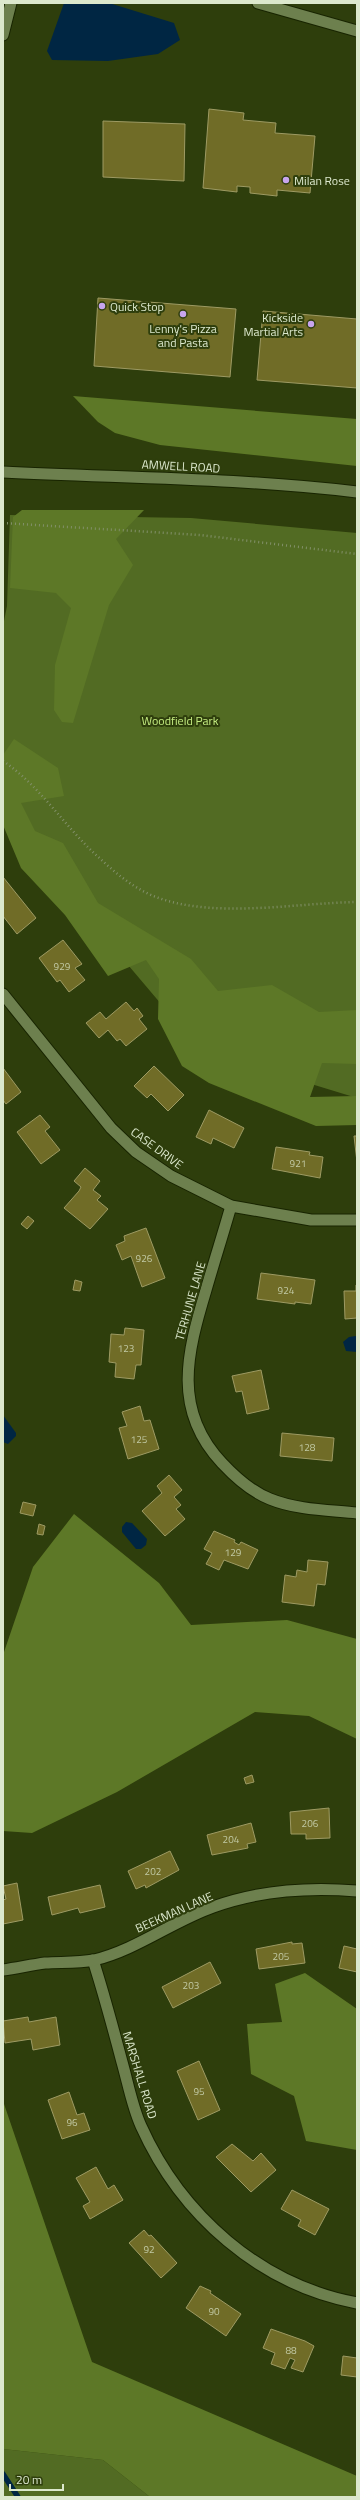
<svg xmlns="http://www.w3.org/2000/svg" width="360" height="2500" viewBox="0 0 360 2500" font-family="'Titillium Web',sans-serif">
  <rect width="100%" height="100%" fill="#2e3e0c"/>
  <g fill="#526b23">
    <polygon points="10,515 191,518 357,533 357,1098 200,1050 79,907 3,813 3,626 7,606"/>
    <polygon points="3,2449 103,2460 150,2497 3,2497"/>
  </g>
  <g fill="#5d7827">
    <polygon points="73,396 357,419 357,466 160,445 115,433 98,422"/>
    <polygon points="22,510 144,510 116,539 133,565 109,605 73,723 62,722 54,710 55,665 71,608 56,593 10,588 13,517"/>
    <polygon points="14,739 58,768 64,796 21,803 35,831 63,843 98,903 191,959 218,991 272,985 319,1012 357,1010 357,1064 322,1063 310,1097 357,1096 357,1125 316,1126 209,1083 182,1066 158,1019 159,979 146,960 108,976 65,915 21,868 3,825 3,755"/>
    <polygon points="74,1514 159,1583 191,1625 287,1620 357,1639 357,1739 309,1716 255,1712 117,1792 32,1833 3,1831 3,1655 33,1567"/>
    <polygon points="305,1973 357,2009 357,2150 306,2141 294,2096 251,2074 247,2024 282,2022 275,1984"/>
    <polygon points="3,2101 92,2362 357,2476 357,2497 150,2497 103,2460 3,2449"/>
  </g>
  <g fill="#002643">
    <polygon points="64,3 109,3 174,23 180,40 158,54 108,61 52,60 47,51"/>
    <polygon points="356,1336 357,1352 346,1351 343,1342 349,1337"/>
    <polygon points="3,1415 16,1433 16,1436 8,1444 3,1442"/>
    <polygon points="126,1522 132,1523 147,1539 146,1545 141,1549 136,1549 122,1532 122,1527"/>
  </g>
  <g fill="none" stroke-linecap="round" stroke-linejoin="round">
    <polyline stroke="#002643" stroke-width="5.5" points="3,2474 18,2497"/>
  </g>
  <g fill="#706c27" stroke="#9d9a63">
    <polygon points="209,109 244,113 243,120 276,123 275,133 315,136 310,193 277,190 277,196 250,193 250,187 237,186 237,192 203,188"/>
    <polygon points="103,121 185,124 184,181 103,177"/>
    <polygon points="98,298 236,309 230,377 94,366"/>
    <polygon points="263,311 357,319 357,388 257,380"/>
    <polygon points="3,877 36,918 17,934 3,916"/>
    <polygon points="63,940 82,964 75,968 85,980 69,992 60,980 57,982 39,958"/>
    <polygon points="126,1002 134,1011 137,1008 143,1016 139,1019 147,1029 126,1046 120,1039 117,1041 108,1030 99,1038 86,1023 100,1012 106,1019"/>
    <polygon points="154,1066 184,1095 168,1111 151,1094 147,1098 134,1086"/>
    <polygon points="3,1068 21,1092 6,1104 3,1100"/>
    <polygon points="209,1110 244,1128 234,1148 213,1138 211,1144 196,1137"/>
    <polygon points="40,1115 50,1127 45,1131 60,1150 41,1164 17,1132"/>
    <polygon points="354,1136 357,1136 357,1162"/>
    <polygon points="276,1147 310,1152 309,1155 323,1157 320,1178 272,1169"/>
    <polygon points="85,1168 100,1181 93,1190 101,1196 97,1200 108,1209 90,1229 64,1208 79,1191 81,1187 74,1181"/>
    <polygon points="28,1216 34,1221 27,1229 21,1224"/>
    <polygon points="146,1228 165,1278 142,1287 131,1256 122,1260 116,1245 125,1241 124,1236"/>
    <polygon points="261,1273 315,1280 311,1304 295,1302 295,1304 257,1299"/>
    <polygon points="75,1280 82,1282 80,1291 73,1290"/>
    <polygon points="356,1285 357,1285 357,1318 345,1319 344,1291 356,1291"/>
    <polygon points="125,1328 144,1330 141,1365 136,1365 134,1379 115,1377 116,1363 109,1362 111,1334 124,1335"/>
    <polygon points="261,1370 269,1409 247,1414 242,1391 236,1392 232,1376"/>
    <polygon points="140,1406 144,1421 150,1420 159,1449 128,1459 119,1428 127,1426 122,1412"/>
    <polygon points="282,1433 334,1438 332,1461 280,1456"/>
    <polygon points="169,1475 182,1490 174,1497 181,1505 176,1509 185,1519 165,1536 142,1511 162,1493 157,1486"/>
    <polygon points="23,1502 36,1505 33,1516 20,1513"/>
    <polygon points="39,1524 45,1526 43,1535 37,1534"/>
    <polygon points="214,1531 235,1540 234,1542 239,1545 241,1542 258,1550 248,1569 224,1560 219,1570 206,1564 212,1553 204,1549"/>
    <polygon points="308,1560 328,1562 325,1585 317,1584 314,1606 282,1602 285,1575 296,1577 297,1570 307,1572"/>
    <polygon points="252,1775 254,1782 246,1784 244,1778"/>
    <polygon points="329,1808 330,1838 306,1839 306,1834 291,1834 290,1812"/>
    <polygon points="251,1823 256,1842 247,1844 248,1848 212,1855 207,1835"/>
    <polygon points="170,1851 179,1870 146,1888 145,1885 136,1889 128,1871"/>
    <polygon points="17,1883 23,1920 3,1924 3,1900 6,1899 3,1886"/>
    <polygon points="100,1885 105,1907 80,1913 78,1908 52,1915 48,1897"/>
    <polygon points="292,1942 292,1944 302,1943 305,1963 259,1969 256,1949"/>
    <polygon points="344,1946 357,1949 357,1972 339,1968"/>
    <polygon points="210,1962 221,1983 173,2008 162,1987"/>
    <polygon points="28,2017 29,2022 56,2017 60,2045 33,2050 31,2039 5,2043 3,2021"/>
    <polygon points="199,2061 220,2110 198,2120 177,2071"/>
    <polygon points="69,2092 77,2115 84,2113 90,2130 62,2139 48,2100"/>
    <polygon points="232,2144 253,2161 261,2153 276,2170 251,2192 216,2157"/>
    <polygon points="96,2167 108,2189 114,2185 123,2200 90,2219 83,2206 90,2202 76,2178"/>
    <polygon points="292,2190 329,2209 315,2235 298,2226 301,2220 281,2209"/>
    <polygon points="144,2230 149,2236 151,2235 177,2263 161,2278 129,2243"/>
    <polygon points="200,2286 211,2291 210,2293 241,2314 226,2336 186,2308"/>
    <polygon points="271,2329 305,2341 314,2346 303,2372 291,2368 295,2360 290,2358 285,2369 271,2364 275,2353 263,2348"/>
    <polygon points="343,2356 357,2358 357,2377 341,2375"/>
  </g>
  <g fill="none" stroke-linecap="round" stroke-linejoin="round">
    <g stroke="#182400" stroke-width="13">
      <g id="minor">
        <polyline points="3,994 111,1128 136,1152 171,1176 231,1206 311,1220 357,1220"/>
        <path d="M231 1206C223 1234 214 1262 206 1290 187 1353 172 1410 222 1463 236 1478 252 1492 270 1499 297 1510 329 1510 357 1513"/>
        <path d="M93 1960C104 1994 113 2028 122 2062 128 2083 132 2106 141 2126 181 2215 260 2285 357 2303"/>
        <path d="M3 1970C17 1968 31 1965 45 1963 61 1962 78 1963 94 1960 136 1950 173 1921 213 1907 260 1890 308 1887 357 1891"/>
      </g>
    </g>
    <g stroke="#182400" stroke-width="13">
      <g id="tertiary">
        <polyline points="258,3 357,31"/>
        <polyline points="3,35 11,3"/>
      </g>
    </g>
    <g stroke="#182400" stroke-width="13">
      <path id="secondary" d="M3 472C121 478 239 478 357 492"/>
    </g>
    <g stroke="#829069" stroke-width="2.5" stroke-dasharray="1 3" stroke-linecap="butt">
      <polyline points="3,523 200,535 357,554"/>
      <path d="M3 761C39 785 63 824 94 853 112 870 132 888 156 897 214 919 295 903 357 902"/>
    </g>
    <use href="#minor" stroke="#6d804e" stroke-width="11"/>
    <use href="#tertiary" stroke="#6d804e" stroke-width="11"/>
    <use href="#secondary" stroke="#6d804e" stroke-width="11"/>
  </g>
  <g fill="#c8a5ee" stroke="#2e3e0c" stroke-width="1.5">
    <circle cx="286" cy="180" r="4"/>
    <circle cx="102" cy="306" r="4"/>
    <circle cx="183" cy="314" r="4"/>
    <circle cx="311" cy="324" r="4"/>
  </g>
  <g text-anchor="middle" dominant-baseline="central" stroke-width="4" stroke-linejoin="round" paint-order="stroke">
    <g font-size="10" fill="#c1c9a4">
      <text x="62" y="966">929</text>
      <text x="298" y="1163">921</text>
      <text x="144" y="1258">926</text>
      <text x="286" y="1290">924</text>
      <text x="126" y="1348">123</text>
      <text x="139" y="1439">125</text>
      <text x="307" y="1447">128</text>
      <text x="233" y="1552">129</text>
      <text x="310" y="1823">206</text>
      <text x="231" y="1839">204</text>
      <text x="153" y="1871">202</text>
      <text x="281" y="1956">205</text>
      <text x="191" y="1985">203</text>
      <text x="199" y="2091">95</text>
      <text x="72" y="2122">96</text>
      <text x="149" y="2249">92</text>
      <text x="214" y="2311">90</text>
      <text x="291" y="2350">88</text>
    </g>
    <g font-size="12" fill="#dce8cd" stroke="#2e3e0c" text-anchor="start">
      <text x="294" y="180">Milan Rose</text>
      <text x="110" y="306">Quick Stop</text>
      <text x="303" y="317" text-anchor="end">Kickside<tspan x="303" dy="14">Martial Arts</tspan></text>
      <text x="183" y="328" text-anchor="middle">Lenny's Pizza<tspan x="183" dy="14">and Pasta</tspan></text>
    </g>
    <g font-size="12" fill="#dce8cd" stroke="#2e3e0c">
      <text transform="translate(181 466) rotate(3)">AMWELL ROAD</text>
      <text transform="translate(157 1148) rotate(36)">CASE DRIVE</text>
      <text transform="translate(190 1301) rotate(-74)">TERHUNE LANE</text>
      <text transform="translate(174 1912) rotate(-24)">BEEKMAN LANE</text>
      <text transform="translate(140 2075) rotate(73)">MARSHALL ROAD</text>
    </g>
    <g font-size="12" fill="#c4ec81" stroke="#2e3e0c">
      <text x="180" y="720">Woodfield Park</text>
    </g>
  </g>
  <rect width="360" height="2500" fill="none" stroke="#dce8cd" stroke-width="8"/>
  <path d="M10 2484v6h53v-6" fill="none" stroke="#dce8cd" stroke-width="2"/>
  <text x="16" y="2484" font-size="12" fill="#dce8cd" stroke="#2e3e0c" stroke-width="3" paint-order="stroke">20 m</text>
</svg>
